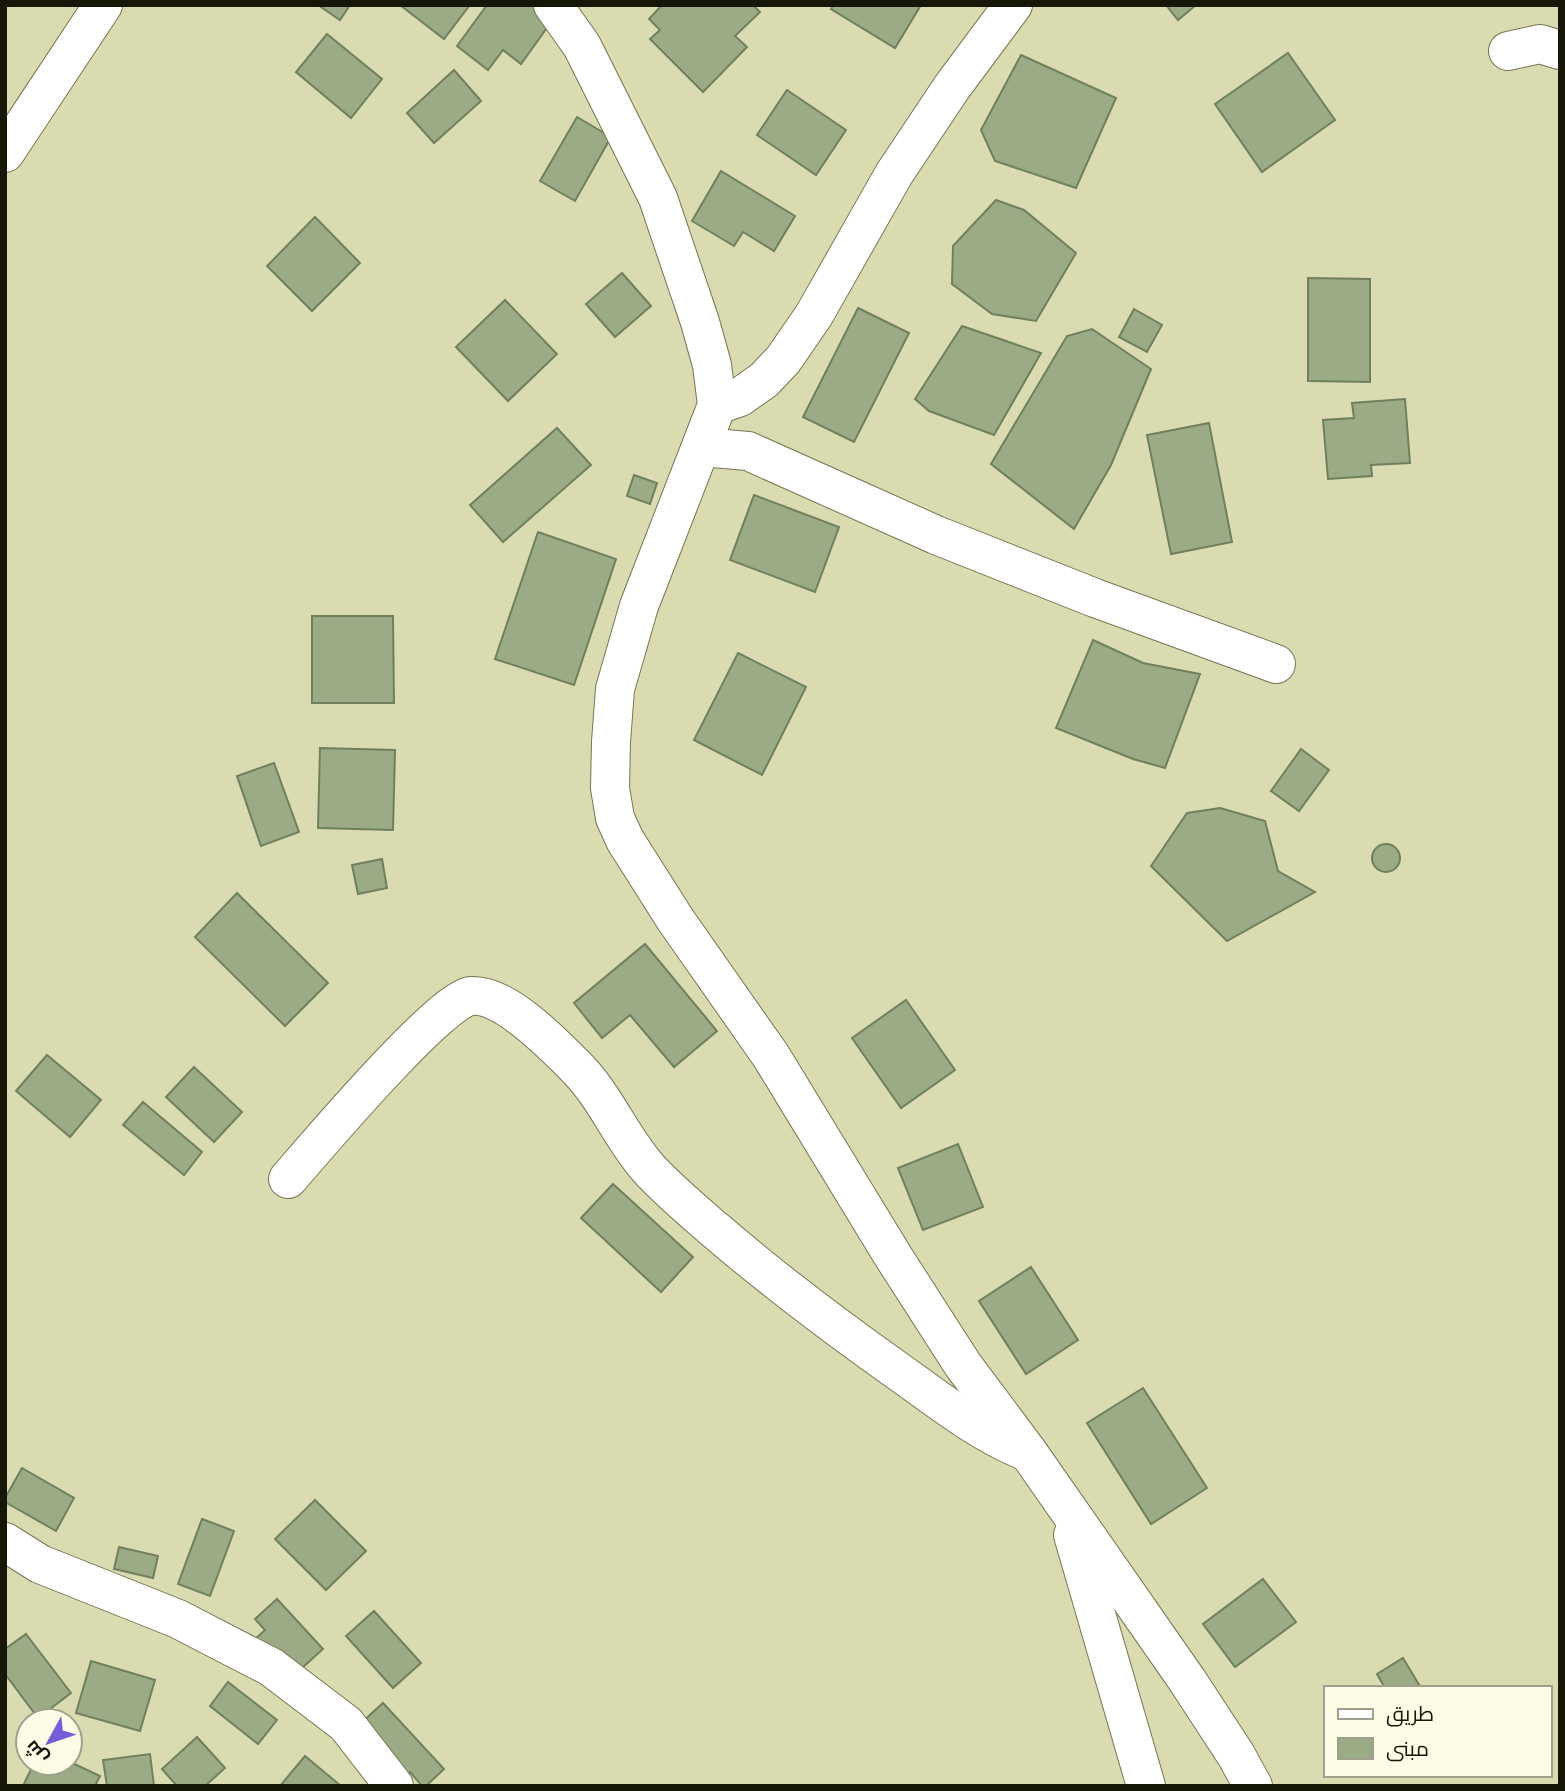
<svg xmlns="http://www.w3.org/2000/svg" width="1565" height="1791" viewBox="0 0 1565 1791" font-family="'Exo 2',Cairo,sans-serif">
  <rect width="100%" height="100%" fill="#dbdbb2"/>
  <g fill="#9aab86" stroke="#70805d" stroke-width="2">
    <polygon points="318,5 350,5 340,20"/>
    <polygon points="400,5 468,5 469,6 444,39"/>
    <polygon points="487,5 536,5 554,18 521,64 503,50 488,70 457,46"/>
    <polygon points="662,5 753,5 760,12 735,36 747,47 703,92 650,39 660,30 649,19"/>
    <polygon points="833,5 921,5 895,48 831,9"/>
    <polygon points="1166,5 1196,5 1178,20"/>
    <polygon points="327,34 382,79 351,118 296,72"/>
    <polygon points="1288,53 1335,120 1262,172 1215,104"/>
    <polygon points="1021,55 1116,98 1076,188 995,161 981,130"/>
    <polygon points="454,70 481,101 434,143 407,113"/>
    <polygon points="787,90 846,130 816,175 757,135"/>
    <polygon points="577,117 611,137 575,201 540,181"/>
    <polygon points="721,171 795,216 774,251 743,232 734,246 692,221"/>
    <polygon points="996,200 1024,210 1076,253 1036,321 992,314 952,284 953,246"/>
    <polygon points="315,217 360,263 312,311 267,266"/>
    <polygon points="622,273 651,306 615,337 586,304"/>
    <polygon points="1308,278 1370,279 1370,382 1308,381"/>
    <polygon points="505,300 557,354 508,401 456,347"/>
    <polygon points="858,308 909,333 854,442 803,417"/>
    <polygon points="1134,309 1162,325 1147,352 1119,337"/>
    <polygon points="962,326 1041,353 994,435 929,411 915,399"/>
    <polygon points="1092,329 1151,369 1111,465 1074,529 991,464 1067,336"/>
    <polygon points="1405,399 1410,463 1371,465 1372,476 1328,479 1323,420 1354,418 1352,403"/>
    <polygon points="1209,423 1232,542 1171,554 1147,435"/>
    <polygon points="557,428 591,465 503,542 470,505"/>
    <polygon points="634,475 657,483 650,504 627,496"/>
    <polygon points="754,495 839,527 815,592 730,560"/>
    <polygon points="538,532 616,559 574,685 495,659"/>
    <polygon points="312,616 393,616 394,703 312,703"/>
    <polygon points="1093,640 1143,663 1200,674 1165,768 1133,759 1056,728"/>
    <polygon points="738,653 806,687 762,775 694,740"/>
    <polygon points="320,748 395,750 393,830 318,828"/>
    <polygon points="1301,749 1329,770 1299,811 1271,791"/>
    <polygon points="274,763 299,832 261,846 237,776"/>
    <polygon points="1220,808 1265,821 1278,871 1315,892 1227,941 1151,866 1187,813"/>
    <circle cx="1386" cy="858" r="14"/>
    <polygon points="382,859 387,888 358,894 352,865"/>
    <polygon points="237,893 328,983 285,1026 195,937"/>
    <polygon points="645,944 717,1031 674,1067 630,1015 602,1038 574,1003"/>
    <polygon points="906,1000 955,1070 901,1108 852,1038"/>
    <polygon points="47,1055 101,1100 70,1137 16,1091"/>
    <polygon points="194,1067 242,1112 214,1142 166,1097"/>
    <polygon points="143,1102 202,1152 184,1175 123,1125"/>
    <polygon points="958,1144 983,1207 923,1230 898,1168"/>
    <polygon points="613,1184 693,1257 661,1292 581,1218"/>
    <polygon points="1031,1267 1078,1340 1026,1374 979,1301"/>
    <polygon points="1143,1388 1207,1488 1151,1524 1087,1423"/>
    <polygon points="22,1468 74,1498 56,1531 5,1502 5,1498"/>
    <polygon points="315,1500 366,1551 326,1590 275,1539"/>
    <polygon points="202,1519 234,1531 210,1596 178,1584"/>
    <polygon points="119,1547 158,1556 153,1578 114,1569"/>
    <polygon points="1263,1579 1296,1622 1235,1667 1203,1624"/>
    <polygon points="277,1599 323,1649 290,1679 254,1640 265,1630 255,1619"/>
    <polygon points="374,1611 421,1663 393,1688 346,1636"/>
    <polygon points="26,1634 71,1693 38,1718 5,1674 5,1649"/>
    <polygon points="1403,1658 1421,1688 1385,1688 1377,1674"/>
    <polygon points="91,1661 155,1680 140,1731 76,1713"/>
    <polygon points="228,1682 277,1720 258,1744 210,1706"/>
    <polygon points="383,1703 444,1769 426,1786 422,1786 410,1772 400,1782 359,1725"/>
    <polygon points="197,1737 225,1768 205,1786 177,1786 162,1769"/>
    <polygon points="150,1754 154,1786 107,1786 103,1760"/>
    <polygon points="305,1756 341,1786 280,1786"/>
    <polygon points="70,1762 100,1776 95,1786 23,1786 34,1763"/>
  </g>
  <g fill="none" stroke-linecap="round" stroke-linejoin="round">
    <g stroke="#767650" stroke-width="40">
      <g id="street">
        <polyline points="553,5 582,46 658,198 700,322 712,365 717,405 639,606 615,689 611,742 610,788 615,818 625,840 675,919 771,1056 893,1256 963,1365 1028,1452 1187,1680 1236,1755 1253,1786"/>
        <polyline points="1508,51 1540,44 1560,50"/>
        <polyline points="717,405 740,397 764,380 783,360 814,315 894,174 952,87 1013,5"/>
        <polyline points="701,447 748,451 936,535 1095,598 1276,664"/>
        <path d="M288 1179C315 1148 441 999 471 996 504 993 552 1043 574 1065 605 1095 620 1136 648 1168 668 1190 692 1210 714 1229 772 1279 833 1325 895 1369 935 1397 974 1429 1020 1449"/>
        <polyline points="1073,1535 1146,1786"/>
        <polyline points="5,1542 40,1564 178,1619 271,1667 346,1724 394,1786"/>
      </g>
    </g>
    <g stroke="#767650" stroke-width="40">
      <polyline id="secondary" points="5,153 103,5"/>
    </g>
    <use href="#street" stroke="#fff" stroke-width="38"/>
    <use href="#secondary" stroke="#fff" stroke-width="38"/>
  </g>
  <rect width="1565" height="1791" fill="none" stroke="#171708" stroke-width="14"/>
  <rect x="1324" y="1686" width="228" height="91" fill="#fbfbe6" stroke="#a0a08d" stroke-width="2"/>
  <rect x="1338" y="1709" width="35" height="10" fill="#ffffff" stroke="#a0a08d" stroke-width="2"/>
  <text x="1386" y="1721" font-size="21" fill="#171708">طريق</text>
  <rect x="1338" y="1738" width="35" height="21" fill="#9aab86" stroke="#a0a08d" stroke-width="2"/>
  <text x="1386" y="1756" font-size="21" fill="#171708">مبنى</text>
  <g transform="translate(49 1742) rotate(230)"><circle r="33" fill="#fbfbe6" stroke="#a0a08d" stroke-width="2"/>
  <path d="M0-5L12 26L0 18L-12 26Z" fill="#755ed9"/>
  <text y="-10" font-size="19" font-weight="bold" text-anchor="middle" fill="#171708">ش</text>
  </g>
</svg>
